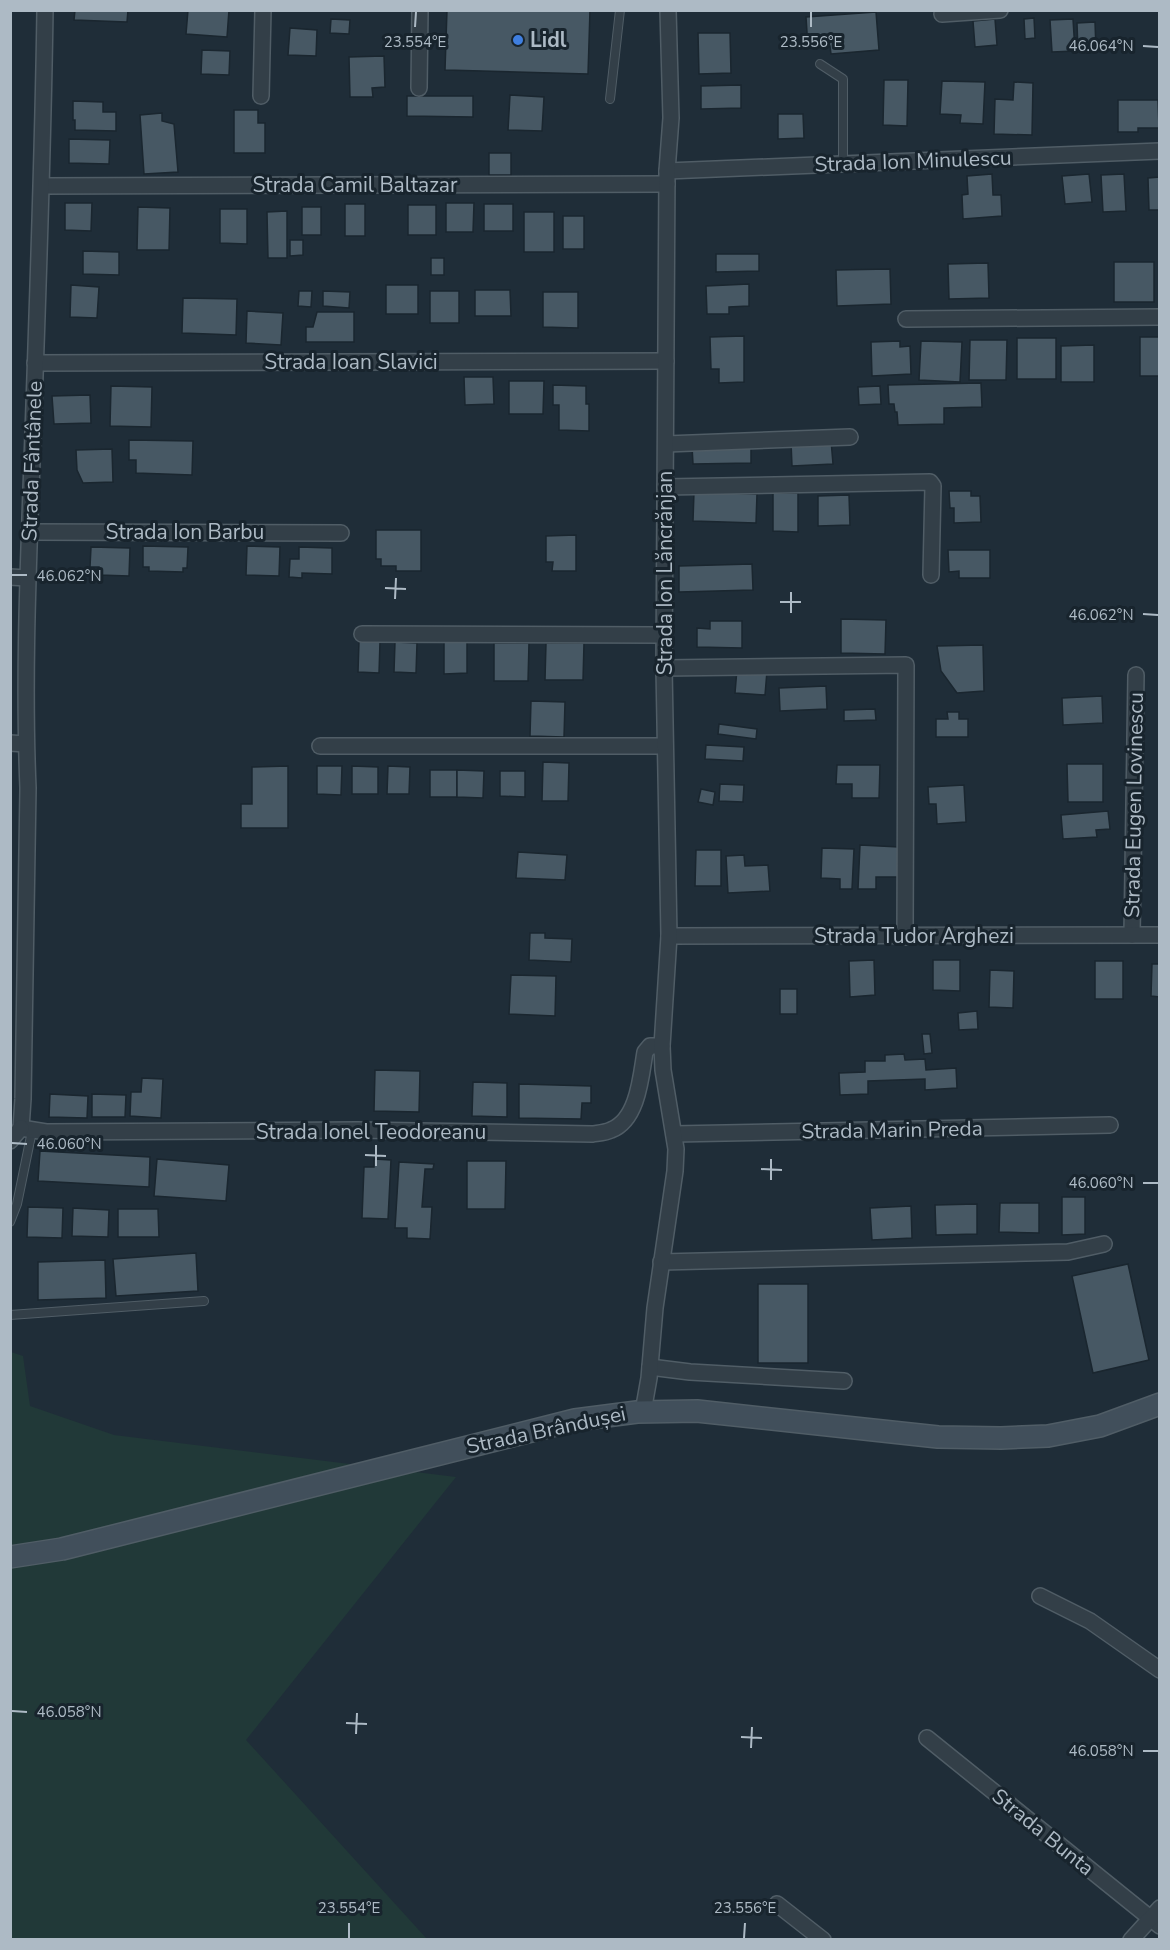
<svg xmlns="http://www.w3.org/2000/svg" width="1170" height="1950" viewBox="0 0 1170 1950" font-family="'Nunito Sans',sans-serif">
  <rect width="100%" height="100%" fill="#1f2d38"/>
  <polygon fill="#213938" points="11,1352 23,1356 30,1406 114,1435 456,1477 246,1740 427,1939 11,1940"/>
  <g fill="#475864" stroke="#1a262f" stroke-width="1.5">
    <polygon points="75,10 128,10 127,22 74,20"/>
    <polygon points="188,10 229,10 227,37 186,34"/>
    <polygon points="447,10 590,10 588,74 445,70"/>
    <polygon points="876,12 879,50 831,54 830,46 808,48 806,17"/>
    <polygon points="1034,18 1035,38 1025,39 1024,19"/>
    <polygon points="331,19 350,20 349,34 330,33"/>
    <polygon points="995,19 997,45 975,47 973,21"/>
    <polygon points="1073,19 1075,51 1052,52 1050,20"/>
    <polygon points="1095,22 1096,50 1078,51 1077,23"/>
    <polygon points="290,28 317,30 316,56 288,55"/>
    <polygon points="698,33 730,33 731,73 699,74"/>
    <polygon points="202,50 230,51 229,75 201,74"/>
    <polygon points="384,56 385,87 372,88 373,97 350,97 349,57"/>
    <polygon points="884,80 908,80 907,126 883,125"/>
    <polygon points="942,81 985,82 983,124 960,123 961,115 940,114"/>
    <polygon points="1014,82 1033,83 1032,135 994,134 995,99 1013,100"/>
    <polygon points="741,85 741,108 701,109 701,86"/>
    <polygon points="510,95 544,97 542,131 508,130"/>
    <polygon points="407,96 473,96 473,117 407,116"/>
    <polygon points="1118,100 1158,100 1159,128 1138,128 1138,132 1118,132"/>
    <polygon points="73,101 103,102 103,112 116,112 116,131 75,130 75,120 73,120"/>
    <polygon points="234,110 258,110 258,123 265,123 265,153 234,153"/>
    <polygon points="162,113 162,121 174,124 178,172 144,174 140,115"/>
    <polygon points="778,114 803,114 804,138 778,139"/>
    <polygon points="69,139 110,140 109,164 69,163"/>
    <rect x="489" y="153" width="22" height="22"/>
    <polygon points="992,174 993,195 1001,195 1002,216 963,219 962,195 968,194 967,176"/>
    <polygon points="1089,174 1092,202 1065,204 1062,176"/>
    <polygon points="1124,174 1126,211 1103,212 1101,175"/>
    <polygon points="1160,177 1160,210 1149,210 1148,178"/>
    <polygon points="65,203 92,203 91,231 65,230"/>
    <polygon points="446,203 474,203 473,232 446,232"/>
    <rect x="345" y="204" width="20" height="32"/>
    <rect x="484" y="204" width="29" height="27"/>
    <rect x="408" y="205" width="28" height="30"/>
    <polygon points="138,207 170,208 169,250 137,250"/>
    <rect x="302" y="207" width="19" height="28"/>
    <polygon points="220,209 247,209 247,244 220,243"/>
    <polygon points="287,211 287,258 268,258 267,212"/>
    <rect x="524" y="212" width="30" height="40"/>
    <rect x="563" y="216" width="21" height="33"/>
    <polygon points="290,240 303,240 303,255 290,256"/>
    <polygon points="83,251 119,252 119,275 83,274"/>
    <polygon points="716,254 759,254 759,271 716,272"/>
    <rect x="431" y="258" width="13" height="17"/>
    <rect x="1114" y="262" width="40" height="40"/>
    <polygon points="988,263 989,298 949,299 948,264"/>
    <polygon points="890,269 891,304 837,306 836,270"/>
    <polygon points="749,284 749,306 729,307 729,314 707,314 706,286"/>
    <polygon points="71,285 99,287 97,318 70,317"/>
    <rect x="386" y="285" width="32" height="29"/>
    <polygon points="475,290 510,290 511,316 475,316"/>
    <polygon points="299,291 312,291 311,307 298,306"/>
    <polygon points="323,291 350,292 349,308 323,306"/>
    <rect x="430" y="291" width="29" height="32"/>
    <polygon points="543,292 578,292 578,328 543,327"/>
    <polygon points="183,298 237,299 236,335 182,333"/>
    <polygon points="247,311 283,313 281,345 246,343"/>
    <polygon points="317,312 354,312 354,342 306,342 306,327 313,327"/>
    <polygon points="744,336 744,382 719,383 719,369 711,369 710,337"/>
    <rect x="1140" y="337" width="20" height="39"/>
    <rect x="1017" y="338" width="39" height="41"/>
    <polygon points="970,340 1007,340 1006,380 969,380"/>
    <polygon points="900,341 900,347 910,346 911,374 872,376 871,342"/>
    <polygon points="921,341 962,342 960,382 919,380"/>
    <polygon points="1094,345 1094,382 1061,382 1061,346"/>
    <polygon points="464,377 493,377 494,404 465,405"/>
    <polygon points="509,381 544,381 543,414 509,414"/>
    <polygon points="981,383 982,407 944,408 944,424 898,425 897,412 895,412 894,404 889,404 888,385"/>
    <polygon points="553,385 586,386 586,404 589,404 589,431 559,430 559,405 553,405"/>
    <polygon points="111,386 152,387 151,427 110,426"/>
    <polygon points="880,386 881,404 859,405 858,387"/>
    <polygon points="90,395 91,423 54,424 52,396"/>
    <polygon points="129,440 193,441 192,475 136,473 136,460 129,460"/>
    <polygon points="831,440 833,464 792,466 791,442"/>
    <polygon points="751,444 751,463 693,464 692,446"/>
    <polygon points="112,449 113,482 83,483 77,470 76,450"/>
    <polygon points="949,491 971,491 971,496 980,496 981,522 954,523 954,508 950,508"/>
    <polygon points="694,492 757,494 756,523 693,521"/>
    <polygon points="773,493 798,493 798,532 773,531"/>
    <polygon points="849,495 850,525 818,526 818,496"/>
    <polygon points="376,530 421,530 421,571 396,571 396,566 381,566 381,559 376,559"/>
    <polygon points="576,535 576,571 552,571 553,562 546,562 546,536"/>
    <polygon points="143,546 188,547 187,568 183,568 183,572 149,571 149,567 143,567"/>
    <polygon points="247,546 280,547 279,576 246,575"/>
    <polygon points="91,547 130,548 129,576 99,575 99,567 90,567"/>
    <polygon points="299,547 332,548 332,574 302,573 302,578 289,577 290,559 299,559"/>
    <polygon points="948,550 990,550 990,578 959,578 959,571 949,572"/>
    <polygon points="752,564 753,590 679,592 679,566"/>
    <polygon points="841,619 886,620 885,654 841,653"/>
    <polygon points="710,621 742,621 742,648 697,647 697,628 710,629"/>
    <polygon points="359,641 380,642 379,673 358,672"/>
    <polygon points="395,642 417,643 416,673 394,672"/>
    <polygon points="444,642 467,642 467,673 444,674"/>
    <polygon points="494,643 529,643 528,681 494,681"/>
    <polygon points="546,643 584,643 583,680 545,680"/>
    <polygon points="983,645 984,691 957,693 941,671 937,646"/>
    <polygon points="737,669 767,671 765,695 735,693"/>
    <polygon points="826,686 827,709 780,711 779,688"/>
    <polygon points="1102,696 1103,723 1063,725 1062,698"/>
    <polygon points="531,701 565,702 564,737 530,736"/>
    <polygon points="875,709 876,720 844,721 844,710"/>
    <polygon points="947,712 959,712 959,719 968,719 968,737 936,737 936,719 948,719"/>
    <polygon points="719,724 757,729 756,739 718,734"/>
    <polygon points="706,745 744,747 743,761 705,759"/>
    <polygon points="543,762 569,763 568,801 542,801"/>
    <polygon points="1067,764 1103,764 1103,802 1068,802"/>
    <polygon points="837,765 880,765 879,798 852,798 852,784 836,784"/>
    <polygon points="288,766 288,828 241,828 241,804 252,804 252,767"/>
    <polygon points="317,766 342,766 341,795 317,794"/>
    <polygon points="352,766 378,767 378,794 352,794"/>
    <polygon points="388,766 410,767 409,794 387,794"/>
    <rect x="430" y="770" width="27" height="27"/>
    <polygon points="457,770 484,771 483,798 457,797"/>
    <polygon points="500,771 525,771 525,797 500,796"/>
    <polygon points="720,784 744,785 743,802 719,801"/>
    <polygon points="964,785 966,822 937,824 936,804 929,804 928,787"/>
    <polygon points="701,789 715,792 713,805 698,802"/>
    <polygon points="1108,811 1110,829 1096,830 1097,837 1063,839 1061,815"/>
    <polygon points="860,845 899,847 898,877 876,877 876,889 858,889"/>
    <polygon points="822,848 854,849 852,889 840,889 840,879 821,878"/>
    <polygon points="696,850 721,850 721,886 695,886"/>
    <polygon points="518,852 567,855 565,880 516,878"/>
    <polygon points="744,855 745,866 768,865 770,891 728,893 726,856"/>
    <polygon points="530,933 545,933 545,938 572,939 571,962 529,960"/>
    <polygon points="874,960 875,995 850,997 849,961"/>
    <polygon points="933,960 960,960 960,991 933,990"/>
    <rect x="1095" y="961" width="28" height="38"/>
    <polygon points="1152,964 1160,964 1160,997 1151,996"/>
    <polygon points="990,970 1014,971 1013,1008 989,1007"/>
    <polygon points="511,975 556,976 555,1016 509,1014"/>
    <rect x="780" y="989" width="17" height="25"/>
    <polygon points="977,1011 978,1029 959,1030 958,1013"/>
    <polygon points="922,1034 930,1034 932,1053 924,1054"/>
    <polygon points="904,1054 905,1060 925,1059 926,1070 956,1068 957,1088 925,1090 925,1079 868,1081 868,1094 840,1095 839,1073 865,1072 865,1061 885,1061 885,1055"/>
    <polygon points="375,1070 420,1071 419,1112 374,1111"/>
    <polygon points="142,1078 163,1079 161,1118 130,1116 131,1092 141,1092"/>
    <polygon points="473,1082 507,1083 507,1117 472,1116"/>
    <polygon points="519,1084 591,1086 591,1103 582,1103 581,1119 519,1118"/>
    <polygon points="50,1094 88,1096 87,1118 49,1117"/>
    <polygon points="92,1094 126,1095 125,1117 92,1117"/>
    <polygon points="40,1151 150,1157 149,1187 38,1181"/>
    <polygon points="157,1159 229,1165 226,1201 154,1196"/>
    <polygon points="374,1159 391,1160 388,1219 362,1218 364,1167 374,1167"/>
    <polygon points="467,1161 506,1161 505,1209 467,1209"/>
    <polygon points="399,1162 434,1164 433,1169 425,1169 422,1207 432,1207 430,1239 407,1238 407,1228 395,1228"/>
    <polygon points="1062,1197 1085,1197 1085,1234 1062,1235"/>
    <polygon points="1000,1203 1039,1203 1039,1233 999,1232"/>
    <polygon points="977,1204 977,1234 936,1235 935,1205"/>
    <polygon points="911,1206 912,1238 872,1240 870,1208"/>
    <polygon points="28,1207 63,1208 62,1238 27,1237"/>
    <polygon points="73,1208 109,1210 108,1237 72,1236"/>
    <polygon points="118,1209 158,1209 159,1237 118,1237"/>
    <polygon points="196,1253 198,1291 116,1296 113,1259"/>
    <polygon points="105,1260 106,1298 38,1300 38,1262"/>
    <polygon points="1128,1264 1149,1360 1093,1373 1072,1276"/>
    <rect x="758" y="1284" width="50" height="79"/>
  </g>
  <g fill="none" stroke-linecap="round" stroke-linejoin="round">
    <g stroke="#505d66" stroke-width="10">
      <g id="lane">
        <polyline points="820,64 843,79 843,164"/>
        <polyline points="610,99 620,10"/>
        <polyline points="10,1222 17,1204 32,1131"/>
        <polyline points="10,1315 204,1301"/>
      </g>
    </g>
    <g stroke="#505d66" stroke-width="18">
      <g id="street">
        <polyline points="942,14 1000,10"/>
        <polyline points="419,88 420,10"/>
        <polyline points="261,96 263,10"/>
        <polyline points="667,171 1160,151"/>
        <polyline points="42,186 667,184"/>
        <polyline points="906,319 1160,317"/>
        <polyline points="35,363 666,361"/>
        <polyline points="666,444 850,437"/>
        <polyline points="665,487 930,482 933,486 931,575"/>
        <polyline points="29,532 341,533"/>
        <polyline points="10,577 27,578"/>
        <polyline points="362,634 664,635"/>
        <polyline points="664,668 906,665 905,937"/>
        <polyline points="10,743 26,744"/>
        <polyline points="320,746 665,746"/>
        <polyline points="1132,935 1136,675"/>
        <polyline points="669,936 1160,935"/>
        <path d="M21 1128 23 1099 28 788C23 670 29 552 33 433 38 292 43 152 45 10"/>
        <path d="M21 1128 46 1132 357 1130 592 1134C598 1133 605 1133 611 1130 638 1120 641 1076 645 1052L650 1046H662"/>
        <polyline points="674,1134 1110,1125"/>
        <polyline points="10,1141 21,1128"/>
        <polyline points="661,1262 1068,1252 1104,1244"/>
        <polyline points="650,1367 690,1372 844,1381"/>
        <polyline points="643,1412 649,1378 655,1308 675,1171 676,1149 663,1070 662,1046 669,936 664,668 667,171 671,118 668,10"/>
        <polyline points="1040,1596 1090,1621 1160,1670"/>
        <polyline points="927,1738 1160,1926"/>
        <polyline points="777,1904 823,1940"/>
        <polyline points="1131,1940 1160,1908"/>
      </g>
    </g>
    <g stroke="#505d66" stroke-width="24">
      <polyline id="secondary" points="10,1557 62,1549 575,1420 637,1412 697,1411 938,1437 1001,1438 1048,1436 1100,1426 1160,1404"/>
    </g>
    <use href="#lane" stroke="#333f48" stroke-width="8"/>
    <use href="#street" stroke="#333f48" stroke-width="15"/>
    <use href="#secondary" stroke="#414f5b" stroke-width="21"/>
  </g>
  <path fill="none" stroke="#adbac5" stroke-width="2" d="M415 27 416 12M811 27V12M1143 46 1158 47M12 575H27M385 588 406 589M395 599 396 578M780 602H801M791 613V592M1143 614 1158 615M12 1143 27 1144M365 1155 386 1156M376 1166V1145M761 1169 782 1170M771 1180V1159M1143 1183H1158M12 1711 27 1712M346 1723 367 1724M356 1734 357 1713M741 1737 762 1738M751 1748 752 1727M1143 1751H1158M349 1938V1923M744 1938 745 1923"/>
  <circle fill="#3f7fe0" stroke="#18242d" stroke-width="2" cx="518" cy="40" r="6"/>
  <g text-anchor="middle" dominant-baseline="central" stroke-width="6" stroke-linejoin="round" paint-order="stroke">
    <g font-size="21" font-weight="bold" fill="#adbac5" stroke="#18242d" text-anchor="start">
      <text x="530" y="40">Lidl</text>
    </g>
    <g font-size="21" fill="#adbac5" stroke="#18242d">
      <text transform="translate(913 161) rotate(-2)">Strada Ion Minulescu</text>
      <text x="355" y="185">Strada Camil Baltazar</text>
      <text x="351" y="362">Strada Ioan Slavici</text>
      <text transform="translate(32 461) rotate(-88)">Strada Fântânele</text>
      <text x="185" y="532">Strada Ion Barbu</text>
      <text transform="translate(665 573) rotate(-90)">Strada Ion Lăncrănjan</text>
      <text transform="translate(1134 805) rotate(-89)">Strada Eugen Lovinescu</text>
      <text x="914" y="936">Strada Tudor Arghezi</text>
      <text transform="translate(892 1130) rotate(-1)">Strada Marin Preda</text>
      <text x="371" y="1132">Strada Ionel Teodoreanu</text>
      <text transform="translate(546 1430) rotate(-12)">Strada Brândușei</text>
      <text transform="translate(1043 1832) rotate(39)">Strada Bunta</text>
    </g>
  </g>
  <g font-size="15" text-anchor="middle" fill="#adbac5" stroke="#18242d" stroke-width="6" stroke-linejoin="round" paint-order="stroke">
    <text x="415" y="47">23.554°E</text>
    <text x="811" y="47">23.556°E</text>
    <text x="1101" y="51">46.064°N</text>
    <text x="69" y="581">46.062°N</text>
    <text x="1101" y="620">46.062°N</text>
    <text x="69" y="1149">46.060°N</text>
    <text x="1101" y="1188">46.060°N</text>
    <text x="69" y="1717">46.058°N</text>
    <text x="1101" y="1756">46.058°N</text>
    <text x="349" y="1913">23.554°E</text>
    <text x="745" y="1913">23.556°E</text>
  </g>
  <rect width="1170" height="1950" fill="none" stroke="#adbac5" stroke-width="24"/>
</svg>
